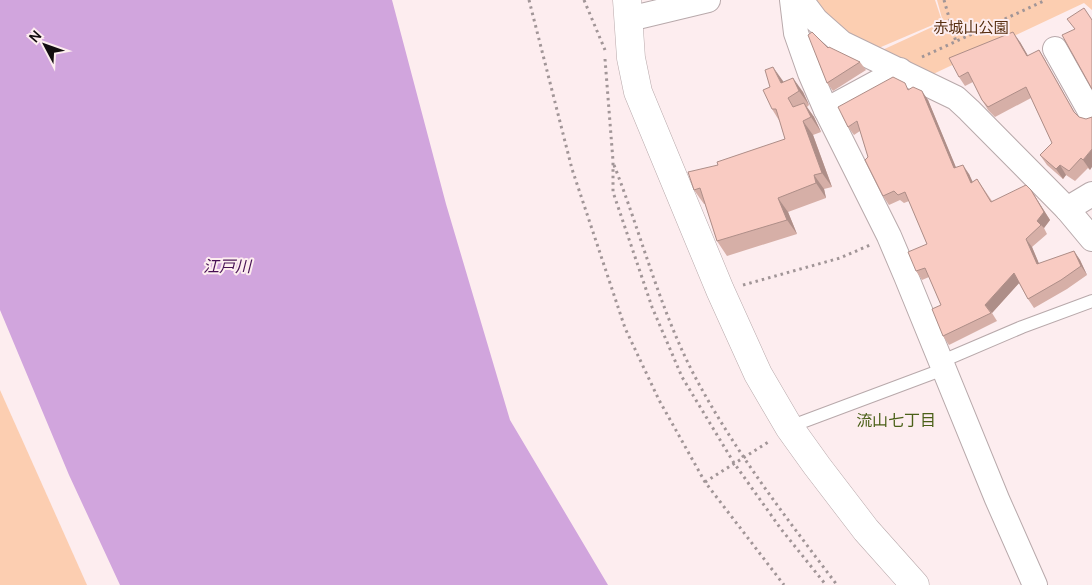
<svg xmlns="http://www.w3.org/2000/svg" width="1092" height="585" viewBox="0 0 1092 585" font-family="Manrope,'Noto Sans JP',sans-serif">
  <rect width="100%" height="100%" fill="#fdedef"/>
  <g fill="#fcceb1">
    <polygon points="810,0 935,0 942,21 874,50 847,38"/>
    <polygon points="937,0 1092,0 1092,10 1084,3 929,76 878,52 943,22"/>
    <polygon points="0,390 87,585 0,585"/>
  </g>
  <polygon fill="#d1a5dd" points="0,0 392,0 446,204 510,420 608,585 120,585 69,475 0,310"/>
  <g fill="none" stroke-linecap="round" stroke-linejoin="round">
    <g stroke="#b8a9ab" stroke-width="14">
      <g id="lane">
        <polyline points="940,362 1022,327 1092,301"/>
        <polyline points="789,427 944,369"/>
      </g>
    </g>
    <g stroke="#b8a9ab" stroke-width="26">
      <g id="street">
        <polyline points="792,0 796,33 810,73 826,110 889,236 906,276 997,499 1035,585"/>
        <polyline points="801,0 816,20 842,43 956,98 969,110 1067,209 1092,239"/>
        <polyline points="629,19 708,0"/>
        <polyline points="1055,49 1092,115"/>
        <polyline points="826,110 900,70"/>
        <polyline points="1067,209 1092,194"/>
      </g>
    </g>
    <g stroke="#b8a9ab" stroke-width="29">
      <polyline id="secondary" points="627,0 631,58 638,92 720,290 758,374 789,427 817,466 866,530 915,585"/>
    </g>
    <g stroke="#a19597" stroke-width="3" stroke-dasharray="2.5 4" stroke-linecap="butt">
      <polyline points="529,0 572,169 625,328 659,400 705,482 784,585"/>
      <polyline points="584,0 605,50"/>
      <polyline points="944,0 956,42"/>
      <polyline points="922,57 1046,0"/>
      <polyline points="605,59 613,161 613,192 652,307 682,377 734,463 781,529 826,585"/>
      <path d="M614 165C641 234 659 306 692 371 732 448 785 516 837 585"/>
      <polyline points="743,285 840,258 870,245"/>
      <polyline points="705,482 770,441"/>
    </g>
    <use href="#lane" stroke="#fff" stroke-width="12"/>
    <use href="#street" stroke="#fff" stroke-width="24"/>
    <use href="#secondary" stroke="#fff" stroke-width="28"/>
  </g>
  <g fill="#d6afa7">
    <polygon points="1020,42 1028,56 1039,50 1045,60 1090,170 1088,168 1075,181 1066,175 1063,179 1047,165 1040,155 1052,143 1031,98 995,117 988,110 982,100 973,82 965,86 959,77"/>
    <polygon points="828,48 860,62 866,70 833,91 827,83"/>
    <polygon points="783,82 803,92 809,105 807,107 814,117 821,132 813,135 832,187 824,189 826,198 788,212 797,234 727,256 717,241 705,204 704,204 694,190 718,165 785,139 780,122 772,109"/>
    <polygon points="909,89 928,100 956,168 969,174 972,182 977,179 992,201 1031,190 1050,220 1044,228 1047,234 1032,247 1039,264 1074,251 1080,260 1087,275 1067,289 1034,308 1028,299 1019,283 992,313 997,321 949,345 943,336 941,305 929,277 922,280 916,271 927,244 909,201 904,203 900,200 889,205 883,196 868,157 860,131 854,135 848,127"/>
  </g>
  <g fill="#ae8e88">
    <polygon points="1013,32 1020,42 1034,66 1027,56"/>
    <polygon points="1039,50 1045,60 1080,122 1074,112"/>
    <polygon points="773,67 783,81 791,97 781,83"/>
    <polygon points="793,78 803,92 809,105 799,91"/>
    <polygon points="922,91 928,100 960,177 954,168"/>
    <polygon points="804,103 814,117 821,132 811,117"/>
    <polygon points="803,121 813,135 832,187 822,173"/>
    <polygon points="1092,149 1092,167 1090,170 1083,160"/>
    <polygon points="963,165 969,174 977,191 971,183"/>
    <polygon points="1060,165 1066,175 1063,179 1056,169"/>
    <polygon points="814,175 824,189 826,198 816,183"/>
    <polygon points="1031,190 1050,220 1044,228 1037,221"/>
    <polygon points="778,198 788,212 797,234 787,220"/>
    <polygon points="1026,239 1032,247 1043,273 1037,264"/>
    <polygon points="1074,251 1080,260 1087,275 1081,266"/>
    <polygon points="1014,273 1020,282 992,313 985,305"/>
  </g>
  <g fill="#f9cbc2" stroke="#ae8e88">
    <polygon points="1084,8 1092,20 1092,89 1062,35 1075,29 1067,19"/>
    <polygon points="812,32 828,48 829,47 860,62 827,83 808,35"/>
    <polygon points="1013,32 1027,56 1039,50 1074,112 1079,117 1086,119 1092,117 1092,149 1083,160 1081,158 1069,171 1060,165 1056,169 1040,155 1052,143 1026,87 988,107 982,100 968,72 959,77 949,58"/>
    <polygon points="773,67 781,83 793,78 799,91 788,98 793,107 804,103 811,117 803,121 822,173 814,175 816,183 778,198 787,220 717,241 700,188 694,190 688,172 718,165 717,162 785,139 776,109 772,109 763,90 770,87 765,70"/>
    <polygon points="893,77 905,83 908,90 913,87 922,91 954,168 963,165 971,183 977,179 991,202 1026,185 1031,190 1044,212 1037,221 1041,225 1026,239 1037,264 1074,251 1081,266 1061,280 1028,299 1014,273 985,305 991,313 943,336 932,309 941,305 925,268 916,271 908,252 927,244 905,192 898,195 894,191 883,196 865,160 868,157 857,121 848,127 838,107"/>
  </g>
  <g text-anchor="middle" dominant-baseline="central" stroke-width="4" stroke-linejoin="round" paint-order="stroke">
    <g font-size="15" fill="#582f11" stroke="#fdedef">
      <text x="971" y="27">赤城山公園</text>
    </g>
    <g font-size="16" font-style="italic" fill="#471154" stroke="#fdedef">
      <text x="227" y="266">江戸川</text>
    </g>
    <g font-size="16" fill="#4b6018" stroke="#fdedef">
      <text x="896" y="420">流山七丁目</text>
    </g>
  </g>
  <g transform="translate(45 45) rotate(311)" stroke="#fdedef" stroke-width="4" paint-order="stroke">
  <path d="M0-4L9 19L0 12L-9 19Z" fill="#130e0f"/>
  <text y="-8" font-size="14" font-weight="bold" text-anchor="middle" fill="#130e0f">N</text>
  </g>
</svg>
